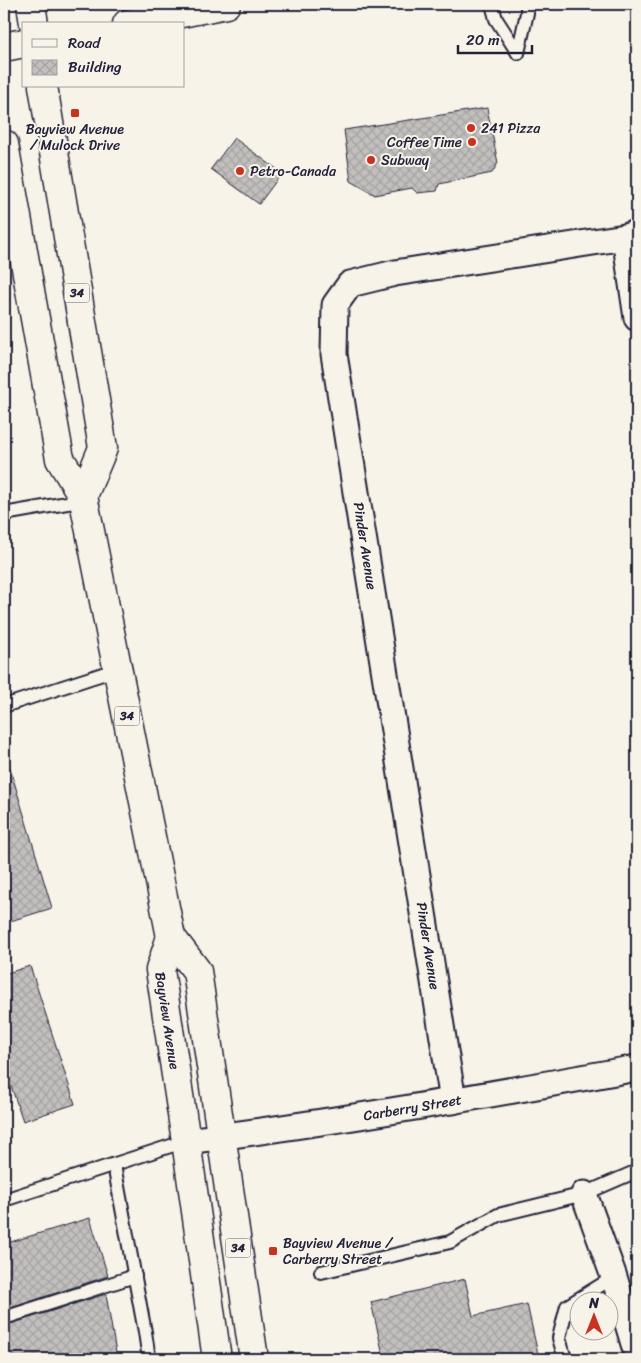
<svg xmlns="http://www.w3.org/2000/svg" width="641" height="1363" viewBox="0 0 641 1363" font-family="Sriracha,sans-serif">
  <defs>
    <pattern id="building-cross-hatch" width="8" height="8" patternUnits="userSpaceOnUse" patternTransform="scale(1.25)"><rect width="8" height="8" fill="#c2bfbd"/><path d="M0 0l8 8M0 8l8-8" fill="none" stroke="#a6a4a3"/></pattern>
  </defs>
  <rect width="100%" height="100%" fill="#f7f3e8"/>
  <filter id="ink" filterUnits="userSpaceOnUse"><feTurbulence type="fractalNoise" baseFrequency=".02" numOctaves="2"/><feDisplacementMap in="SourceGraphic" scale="10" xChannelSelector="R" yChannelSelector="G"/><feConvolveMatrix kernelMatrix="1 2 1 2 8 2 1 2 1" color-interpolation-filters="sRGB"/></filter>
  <g filter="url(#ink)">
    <g fill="url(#building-cross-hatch)" stroke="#22223b">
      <polygon points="487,108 498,163 492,173 439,184 437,191 417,193 412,188 375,195 351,181 344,130"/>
      <polygon points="234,138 282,173 259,204 211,169"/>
      <polygon points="9,765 52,908 4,923 4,766"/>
      <polygon points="30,966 75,1104 23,1121 11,1086 4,1089 4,974"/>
      <polygon points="90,1218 108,1276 4,1310 4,1244"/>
      <polygon points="465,1279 473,1316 527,1304 539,1359 384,1359 371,1302"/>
      <polygon points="106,1294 116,1353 94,1359 4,1359 4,1326"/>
    </g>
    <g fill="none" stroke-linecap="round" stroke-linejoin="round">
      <g stroke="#22223b" stroke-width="16">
        <g id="service">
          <polyline points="492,4 496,19 518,53"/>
          <polyline points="518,53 527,13 527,4"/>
          <polyline points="4,514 84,500"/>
          <polyline points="4,706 118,669"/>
          <polyline points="114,1165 145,1332 149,1359"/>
          <polyline points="4,1200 186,1141"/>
          <polyline points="321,1272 450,1242 498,1215 584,1194 637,1171"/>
          <polyline points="4,1318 135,1276"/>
          <polyline points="565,1359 559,1338 567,1306 614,1277"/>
        </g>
      </g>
      <g stroke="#22223b" stroke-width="29">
        <g id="minor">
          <polyline points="625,237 637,318"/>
          <polyline points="453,1101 334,354 335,305 350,284 395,273 625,237 637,233"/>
          <path id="s1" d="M186 1141C338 1122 487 1095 637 1068"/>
          <polyline points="584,1194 614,1277 637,1354"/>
        </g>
      </g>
      <g stroke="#22223b" stroke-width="31">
        <g id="secondary">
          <polyline points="31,4 34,24"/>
          <polyline points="4,47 24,43"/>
        </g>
      </g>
      <g stroke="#22223b" stroke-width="31">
        <g id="primary">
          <polyline points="127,24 226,4"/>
          <polyline points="43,86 103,448 83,496"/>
          <polyline points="4,144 60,459 83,496 171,937 197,971 254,1359"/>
          <path id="s2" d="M171 937 160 970 186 1141 217 1359"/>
        </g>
      </g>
      <use href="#service" stroke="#f7f3e8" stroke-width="12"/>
      <use href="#minor" stroke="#f7f3e8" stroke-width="25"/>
      <use href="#secondary" stroke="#f7f3e8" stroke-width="28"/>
      <use href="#primary" stroke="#f7f3e8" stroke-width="28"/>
    </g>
  </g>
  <g fill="#c8321e" stroke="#f7f3e8" stroke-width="2">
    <rect x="70" y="108" width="10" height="10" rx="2.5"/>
    <circle cx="471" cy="128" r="5"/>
    <circle cx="472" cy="142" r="5"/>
    <circle cx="371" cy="160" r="5"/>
    <circle cx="240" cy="171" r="5"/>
    <rect x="268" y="1246" width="10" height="10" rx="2.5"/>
  </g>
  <g text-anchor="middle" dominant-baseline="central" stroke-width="4" stroke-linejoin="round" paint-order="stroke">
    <g fill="#f7f3e8" stroke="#62616f" stroke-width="1">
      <rect x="64.5" y="283.5" width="25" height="19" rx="4"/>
      <rect x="114.5" y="706.5" width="25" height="19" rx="4"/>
      <rect x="225.5" y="1238.5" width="25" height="19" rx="4"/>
    </g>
    <g font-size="12" font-weight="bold" fill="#22223b">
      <text x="77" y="293">34</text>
      <text x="127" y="716">34</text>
      <text x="238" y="1248">34</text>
    </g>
    <g font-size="14" fill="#22223b" stroke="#f7f3e8" text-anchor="start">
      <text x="481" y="128">241 Pizza</text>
      <text x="75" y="129" text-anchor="middle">Bayview Avenue<tspan x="75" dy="16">/ Mulock Drive</tspan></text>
      <text x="462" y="142" text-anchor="end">Coffee Time</text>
      <text x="381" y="160">Subway</text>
      <text x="250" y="171">Petro-Canada</text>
      <text x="283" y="1243">Bayview Avenue /<tspan x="283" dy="16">Carberry Street</tspan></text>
    </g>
    <g font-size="14" fill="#22223b" stroke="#f7f3e8">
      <text transform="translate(365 546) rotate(81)">Pinder Avenue</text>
      <text transform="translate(428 946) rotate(81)">Pinder Avenue</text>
      <text stroke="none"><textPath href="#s2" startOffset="86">Bayview Avenue</textPath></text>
      <text stroke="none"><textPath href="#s1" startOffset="229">Carberry Street</textPath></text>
    </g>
  </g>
  <rect width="641" height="1363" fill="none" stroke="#f7f3e8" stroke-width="20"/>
  <rect x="10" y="10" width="621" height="1343" fill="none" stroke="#22223b" stroke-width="2" filter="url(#ink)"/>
  <rect x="22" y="22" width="162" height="65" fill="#f7f3e8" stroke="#a29fa3"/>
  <rect x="32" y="39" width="25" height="8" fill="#f7f3e8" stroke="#a29fa3"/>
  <text x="68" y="48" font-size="15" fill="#22223b">Road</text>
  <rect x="32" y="60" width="25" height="15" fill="url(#building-cross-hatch)" stroke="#a29fa3"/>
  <text x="68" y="72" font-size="15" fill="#22223b">Building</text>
  <g transform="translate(594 1316)"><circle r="24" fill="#f7f3e8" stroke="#a29fa3"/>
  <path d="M0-4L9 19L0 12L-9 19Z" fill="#c8321e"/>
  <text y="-8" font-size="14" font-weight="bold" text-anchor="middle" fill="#22223b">N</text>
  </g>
  <path d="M458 45v8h74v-8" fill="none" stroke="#22223b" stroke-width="2.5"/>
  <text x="466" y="45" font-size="15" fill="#22223b" stroke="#f7f3e8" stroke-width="4" paint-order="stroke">20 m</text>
</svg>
